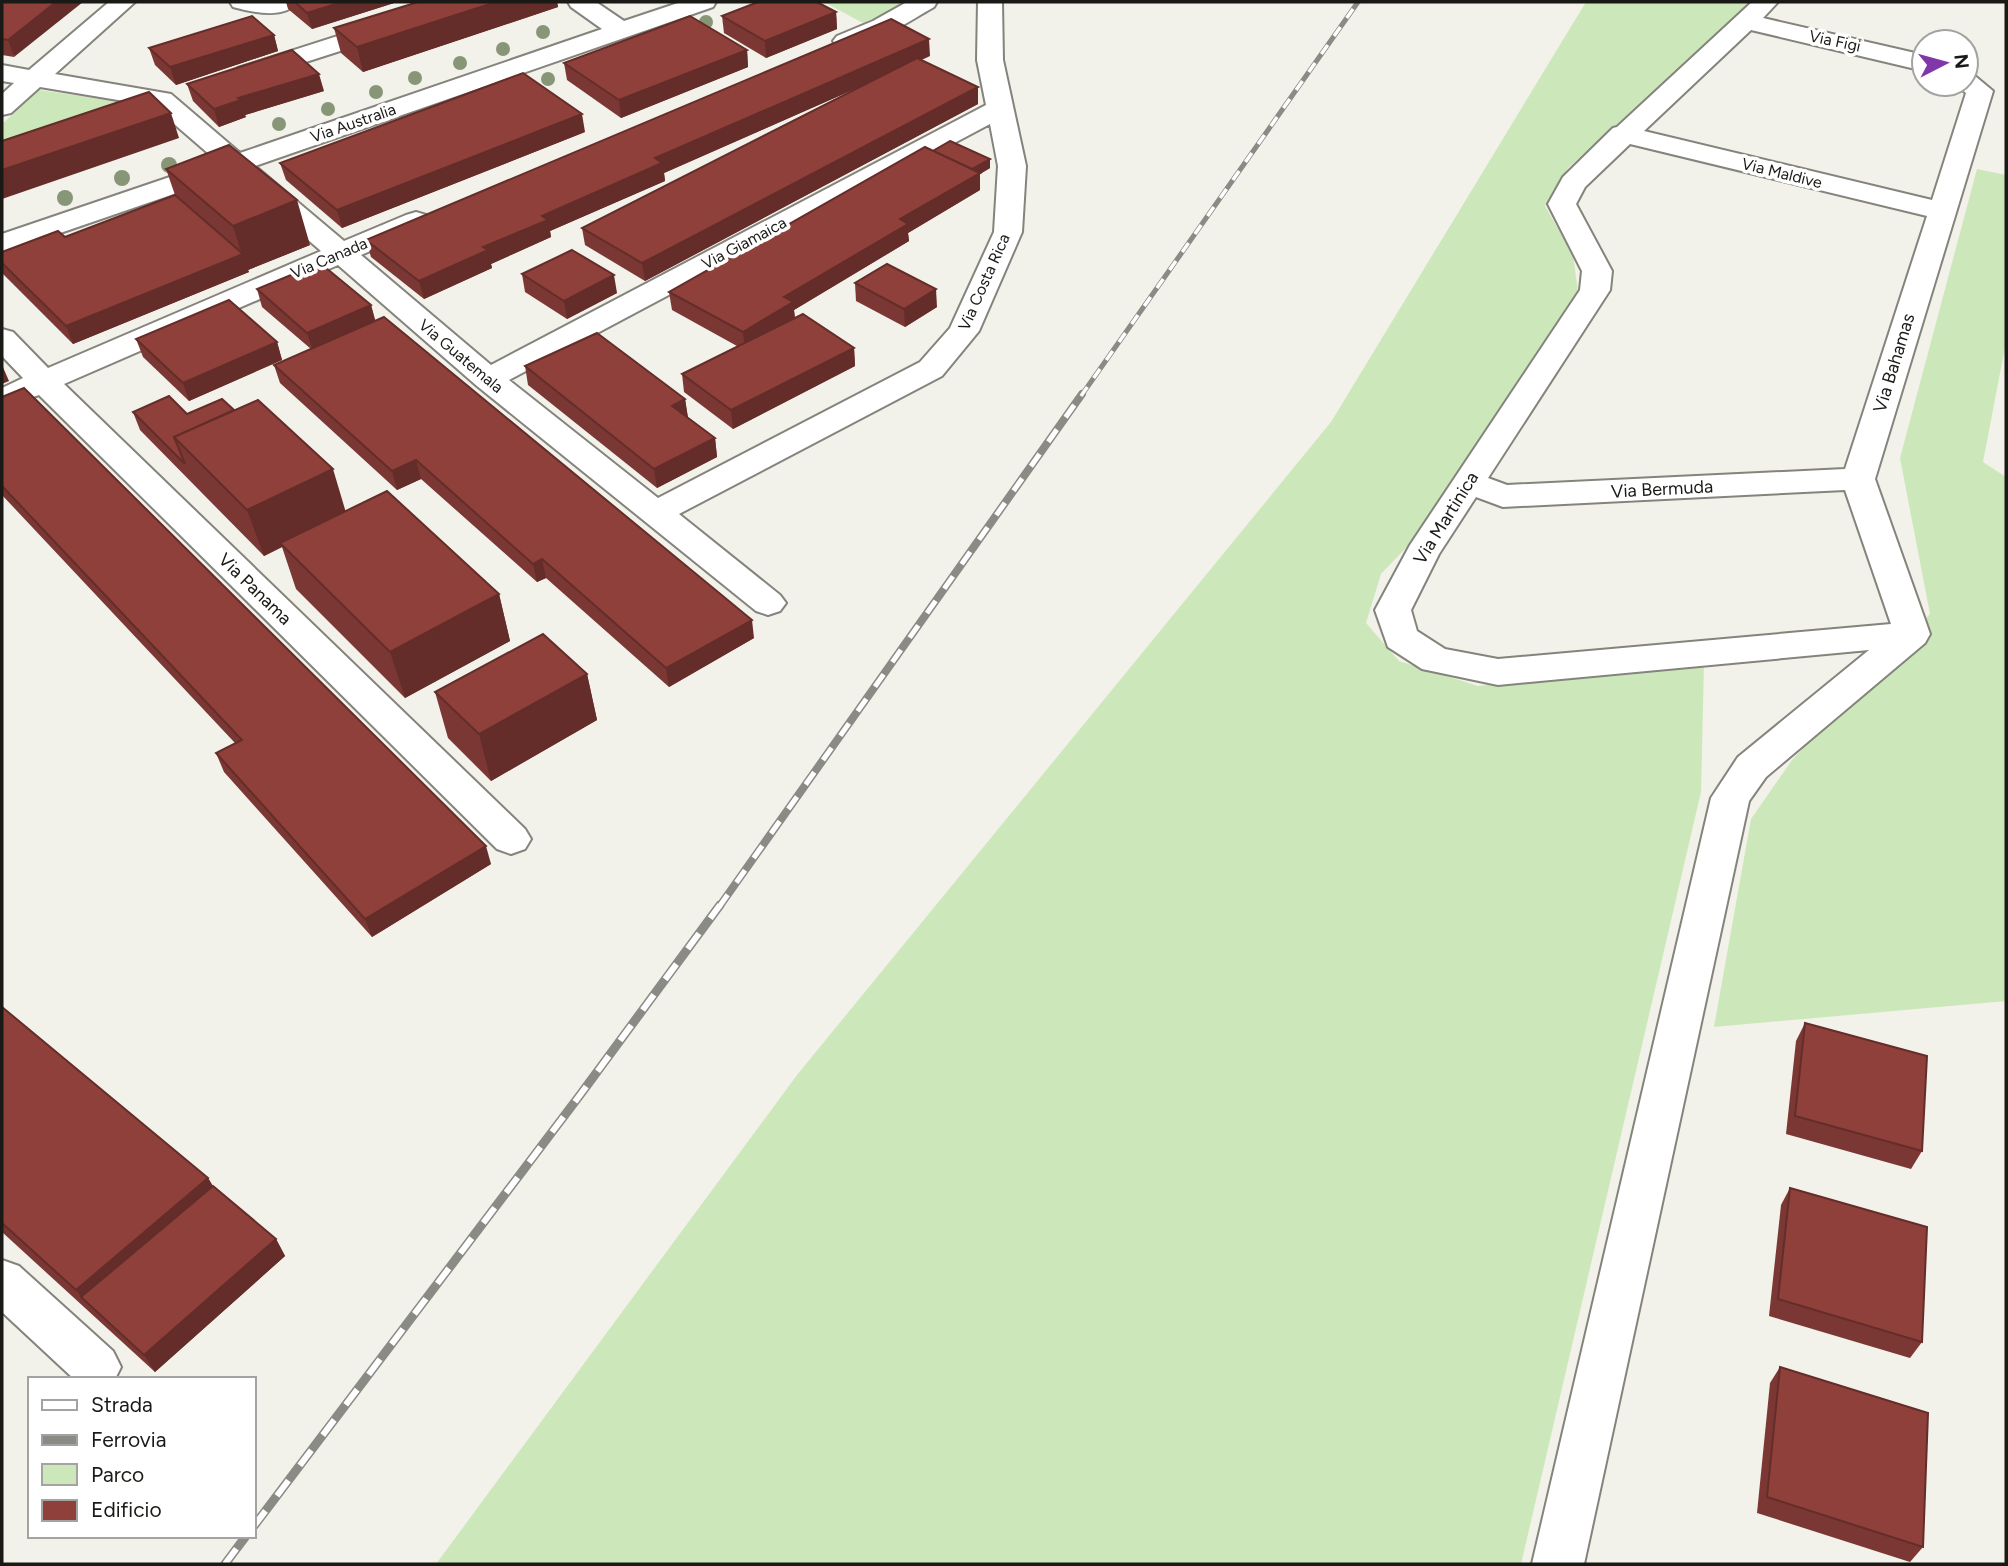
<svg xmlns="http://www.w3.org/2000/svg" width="2008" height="1566" viewBox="0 0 2008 1566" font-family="Figtree,sans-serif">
  <rect width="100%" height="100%" fill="#f2f1ea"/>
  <g fill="#cce8ba">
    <polygon points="824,2 910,2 863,23"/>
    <polygon points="1586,2 1753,2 1568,168 1545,206 1573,255 1579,299 1469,482 1381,574 1366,623 1399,661 1478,686 1704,664 1701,792 1521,1564 436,1564 797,1075 1331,422"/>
    <polygon points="39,90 130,103 2,144 2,124"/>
    <polygon points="1977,169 2006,175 2006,342 1983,462 2006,477 2006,1001 1714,1027 1751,819 1792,760 1930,614 1900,458"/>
  </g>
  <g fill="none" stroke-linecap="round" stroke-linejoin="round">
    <g stroke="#84837c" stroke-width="4">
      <g id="minor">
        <path d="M109 2H135L55 74 171 94 240 153 602 29 571 7 568 2H596L624 21 681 2H716L713 7 255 166 344 241 406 215 416 212 426 215 430 221 426 227 361 255 491 365 986 105 977 60 978 2H1002L1003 60 1026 166 1022 232 979 331 942 376 679 514 780 595 786 603 780 611 768 615 756 611 477 386 338 265 64 384 525 829 531 839 525 849 511 854 497 849 39 395 2 408V388L23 378 2 356V329L13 332 48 368 321 251 232 174 2 253V234L217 161 158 110 139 116 130 114 126 108 130 102 40 87 11 113 2 115V94L14 83 2 81V65L29 70ZM990 124 998 166 994 232 950 328 920 362 658 498 509 380Z"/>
        <path d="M230 2H297C285 20 251 12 233 7Z"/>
        <polygon points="444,2 480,2 477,7 256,78 247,81 238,78 234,73 238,68"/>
        <path d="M907 2H937L934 7C911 20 863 53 837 46L833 41 837 36 873 21Z"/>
        <path d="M1752 2H1778L1763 18 1924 55V71L1751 30 1644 131 1932 200 1966 93 1955 84H1966V73L1975 76 1993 91 1875 479 1930 634 1925 643 1766 777 1749 801 1584 1564H1532L1711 798 1738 757 1869 650 1498 685 1422 669 1388 647 1375 610 1410 545 1580 290 1582 271 1548 204 1563 177 1613 128 1617 127ZM1630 144 1927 216 1845 469 1507 485 1488 478 1610 290 1612 271 1576 204 1585 187ZM1845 490 1891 624 1498 659 1445 649 1417 631 1411 610 1439 554 1476 497 1503 507Z"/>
        <polygon points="2,1260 19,1266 113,1351 121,1367 115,1379 74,1379 2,1312"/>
      </g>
    </g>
    <use href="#minor" fill="#fff" fill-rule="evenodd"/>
    <g stroke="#8b8b86" stroke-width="5">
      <polyline id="rail-far2" points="1081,396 1358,2"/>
    </g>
    <g stroke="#8b8b86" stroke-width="8">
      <polyline id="rail-far1" points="719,907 1082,394"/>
    </g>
    <g stroke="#8b8b86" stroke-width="9">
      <g id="rail">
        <polyline points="254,1526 580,1095 720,905"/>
        <polyline points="225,1564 246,1536"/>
      </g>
    </g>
    <use href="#rail-far2" stroke="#fff" stroke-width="3.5" stroke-dasharray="11" stroke-linecap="butt"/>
    <use href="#rail-far1" stroke="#fff" stroke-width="5" stroke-dasharray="15" stroke-linecap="butt"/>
    <use href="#rail" stroke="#fff" stroke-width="6" stroke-dasharray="19" stroke-linecap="butt"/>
  </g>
  <g fill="#879677">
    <circle cx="706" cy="22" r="7"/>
    <circle cx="543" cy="32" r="7"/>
    <circle cx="503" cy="49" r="7"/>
    <circle cx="460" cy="63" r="7"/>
    <circle cx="415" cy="78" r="7"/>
    <circle cx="548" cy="79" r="7"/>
    <circle cx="376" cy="92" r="7"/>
    <circle cx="328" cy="109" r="7"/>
    <circle cx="279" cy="124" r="7"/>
    <circle cx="169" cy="165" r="8"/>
    <circle cx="122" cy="178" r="8"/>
    <circle cx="65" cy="198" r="8"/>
  </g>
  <g fill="#7b3733">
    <polygon points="2,2 14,57 2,55"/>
    <polygon points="286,2 394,2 394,3 312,29 288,9"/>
    <polygon points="418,2 557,2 558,7 363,72 341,53 334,28"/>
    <polygon points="836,12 837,29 766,58 724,33 722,16"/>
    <polygon points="274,35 278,51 176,85 155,65 149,48"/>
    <polygon points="747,50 748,67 621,118 567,80 564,63"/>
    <polygon points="930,56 921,60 978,104 645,281 585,245 582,228 868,83 664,173 665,181 550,231 551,237 491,264 492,268 424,299 371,257 366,240"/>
    <polygon points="187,84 324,91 245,115 246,117 219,127 193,101"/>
    <polygon points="585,132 342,228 286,180 280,163"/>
    <polygon points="933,151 990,168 980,174 980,190 908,233 909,241 794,310 795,318 854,348 855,366 733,429 684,392 682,374 737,346 672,310 669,292"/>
    <polygon points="166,169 310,245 248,270 249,272 73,344 2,273 2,252 65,237 175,195"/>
    <polygon points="522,274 617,293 567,319 525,292"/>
    <polygon points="855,283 937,307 905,327 856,301"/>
    <polygon points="257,289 371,305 375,321 754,638 669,687 546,578 537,582 421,479 397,490 280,383 274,365 311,349 262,307"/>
    <polygon points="136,339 277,342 282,360 189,401 143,357"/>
    <polygon points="525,366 685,399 688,418 715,438 717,457 657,488 528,385"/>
    <polygon points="2,397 491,864 372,937 224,772 216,753 235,743 2,495"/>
    <polygon points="133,412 187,414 346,511 499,594 510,641 405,698 296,589 282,547 264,556 140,430"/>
    <polygon points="587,674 597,720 491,781 448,738 435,692"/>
    <polygon points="2,1007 208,1178 213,1186 276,1239 285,1256 155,1372 2,1232"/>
    <polygon points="1805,1023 1922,1151 1911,1169 1786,1134 1796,1041"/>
    <polygon points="1790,1188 1922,1342 1910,1358 1769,1316 1781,1205"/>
    <polygon points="1780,1367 1923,1547 1910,1562 1757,1513 1770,1383"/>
  </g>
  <g fill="#642d29">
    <polygon points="56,2 83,2 14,57 8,40"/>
    <polygon points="342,2 394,2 394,3 312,29 307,13"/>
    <polygon points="496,2 557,2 558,7 363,72 357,47"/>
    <polygon points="836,12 837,29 766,58 765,41"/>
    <polygon points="274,35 278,51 176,85 170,67"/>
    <polygon points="929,39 930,56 664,173 665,181 550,231 551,237 491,264 492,268 424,299 419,281 542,216 655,158"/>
    <polygon points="747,50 748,67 621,118 619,100"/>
    <polygon points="319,74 324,91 245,115 246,117 219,127 214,109 238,98"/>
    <polygon points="978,87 978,104 645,281 642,263"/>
    <polygon points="171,113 179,138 2,199 2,170"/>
    <polygon points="582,114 585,132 342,228 337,210"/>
    <polygon points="990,159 990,168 980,174 980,190 908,233 909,241 794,310 795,320 745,351 743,332 784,297 900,219 964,174"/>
    <polygon points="297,200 310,245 248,270 249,272 73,344 66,326 242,255 233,226"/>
    <polygon points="614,275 617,293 567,319 564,301"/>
    <polygon points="936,289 937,307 905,327 904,309"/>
    <polygon points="371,305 376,323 313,351 307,333"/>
    <polygon points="277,342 282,360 189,401 183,383"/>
    <polygon points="854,348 855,366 733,429 731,410"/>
    <polygon points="2,365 9,381 2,384"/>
    <polygon points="685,399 688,418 672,406"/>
    <polygon points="715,438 717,457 657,488 654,469"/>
    <polygon points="416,460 421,479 397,490 392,471"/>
    <polygon points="333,469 347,516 280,543 282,547 264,556 247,510"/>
    <polygon points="542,559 546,578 537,582 533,564"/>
    <polygon points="499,594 510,641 405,698 390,652"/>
    <polygon points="752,620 754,638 669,687 666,668"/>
    <polygon points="587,674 597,720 491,781 479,734"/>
    <polygon points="486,846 491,864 372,937 365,919"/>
    <polygon points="208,1178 222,1203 81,1297 76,1290"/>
    <polygon points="276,1239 285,1256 155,1372 144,1355"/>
  </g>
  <g fill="#8f403b" stroke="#642d29" stroke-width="2">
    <polygon points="2,2 56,2 8,40 2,39"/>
    <polygon points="295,2 342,2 307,13"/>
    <polygon points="418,2 496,2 357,47 334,28"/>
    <polygon points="758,2 817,2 836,12 765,41 722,16"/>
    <polygon points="252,16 274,35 170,67 149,48"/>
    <polygon points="690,16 747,50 619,100 564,63"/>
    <polygon points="891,19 929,39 655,158 662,163 542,216 548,220 483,247 488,250 419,281 366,240"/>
    <polygon points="292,50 319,74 238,98 241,100 214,109 187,84"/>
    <polygon points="917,58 978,87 642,263 582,228"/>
    <polygon points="523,73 582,114 337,210 280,163"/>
    <polygon points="149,92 171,113 2,170 2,141"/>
    <polygon points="950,141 990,159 972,169 933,151"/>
    <polygon points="229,145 297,200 233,226 166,169"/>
    <polygon points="925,147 980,173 900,219 908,224 784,297 793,302 743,332 669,292"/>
    <polygon points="175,195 243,254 66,326 2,263 2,252 58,231 65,237"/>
    <polygon points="572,250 614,275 564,301 522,274"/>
    <polygon points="320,263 371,305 307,333 257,289"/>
    <polygon points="887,264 936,289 904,309 855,283"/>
    <polygon points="229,300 277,342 183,383 136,339"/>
    <polygon points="803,314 854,348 731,410 682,374"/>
    <polygon points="384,317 752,620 666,668 542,559 533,564 416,460 392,471 274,365"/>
    <polygon points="597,333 685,399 672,406 715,438 654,469 525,366"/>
    <polygon points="24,388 486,846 365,919 216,753 242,740 2,486 2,397"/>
    <polygon points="169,396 187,414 222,399 234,410 174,437 185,464 133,412"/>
    <polygon points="258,400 333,469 247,510 174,437"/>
    <polygon points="387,491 499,594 390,652 280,543"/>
    <polygon points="543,634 587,674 479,734 435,692"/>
    <polygon points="2,1007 208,1178 76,1290 2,1223"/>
    <polygon points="1805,1023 1927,1056 1922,1151 1795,1116"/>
    <polygon points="213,1186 276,1239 144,1355 81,1297"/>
    <polygon points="1790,1188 1927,1227 1922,1342 1778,1299"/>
    <polygon points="1780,1367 1928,1413 1923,1547 1767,1497"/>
  </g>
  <g text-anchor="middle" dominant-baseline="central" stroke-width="7" stroke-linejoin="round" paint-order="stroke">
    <g font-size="16" fill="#191916" stroke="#fff">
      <text transform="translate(1835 41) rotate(12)">Via Figi</text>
      <text transform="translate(353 123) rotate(-19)">Via Australia</text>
      <text transform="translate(1782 173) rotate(14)">Via Maldive</text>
      <text transform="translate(744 243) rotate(-28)">Via Giamaica</text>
      <text transform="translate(329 258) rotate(-23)">Via Canada</text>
      <text transform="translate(984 282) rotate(-66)">Via Costa Rica</text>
      <text transform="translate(461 356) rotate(40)">Via Guatemala</text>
    </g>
    <g font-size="18" fill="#191916" stroke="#fff">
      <text transform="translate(1894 363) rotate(-73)">Via Bahamas</text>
      <text transform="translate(1662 489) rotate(-3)">Via Bermuda</text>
      <text transform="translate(1446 518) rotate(-58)">Via Martinica</text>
      <text transform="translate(255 589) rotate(44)">Via Panama</text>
    </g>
  </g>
  <rect width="2008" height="1566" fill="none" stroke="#191916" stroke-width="7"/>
  <rect x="28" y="1377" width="228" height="161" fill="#ffffff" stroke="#a3a3a2" stroke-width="2"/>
  <rect x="42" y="1400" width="35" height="10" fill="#ffffff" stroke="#a3a3a2" stroke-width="2"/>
  <text x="91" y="1412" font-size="21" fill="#191916">Strada</text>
  <rect x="42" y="1435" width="35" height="10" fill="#8b8b86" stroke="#a3a3a2" stroke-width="2"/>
  <text x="91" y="1447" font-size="21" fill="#191916">Ferrovia</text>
  <rect x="42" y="1464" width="35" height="21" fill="#cce8ba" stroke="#a3a3a2" stroke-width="2"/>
  <text x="91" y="1482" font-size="21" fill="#191916">Parco</text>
  <rect x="42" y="1500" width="35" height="21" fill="#8f403b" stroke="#a3a3a2" stroke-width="2"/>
  <text x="91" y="1517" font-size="21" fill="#191916">Edificio</text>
  <g transform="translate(1945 63) rotate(84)"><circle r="33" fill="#ffffff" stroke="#a3a3a2" stroke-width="2"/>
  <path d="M0-5L12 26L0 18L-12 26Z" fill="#8037a9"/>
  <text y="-10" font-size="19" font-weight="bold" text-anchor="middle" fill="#191916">N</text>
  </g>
</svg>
